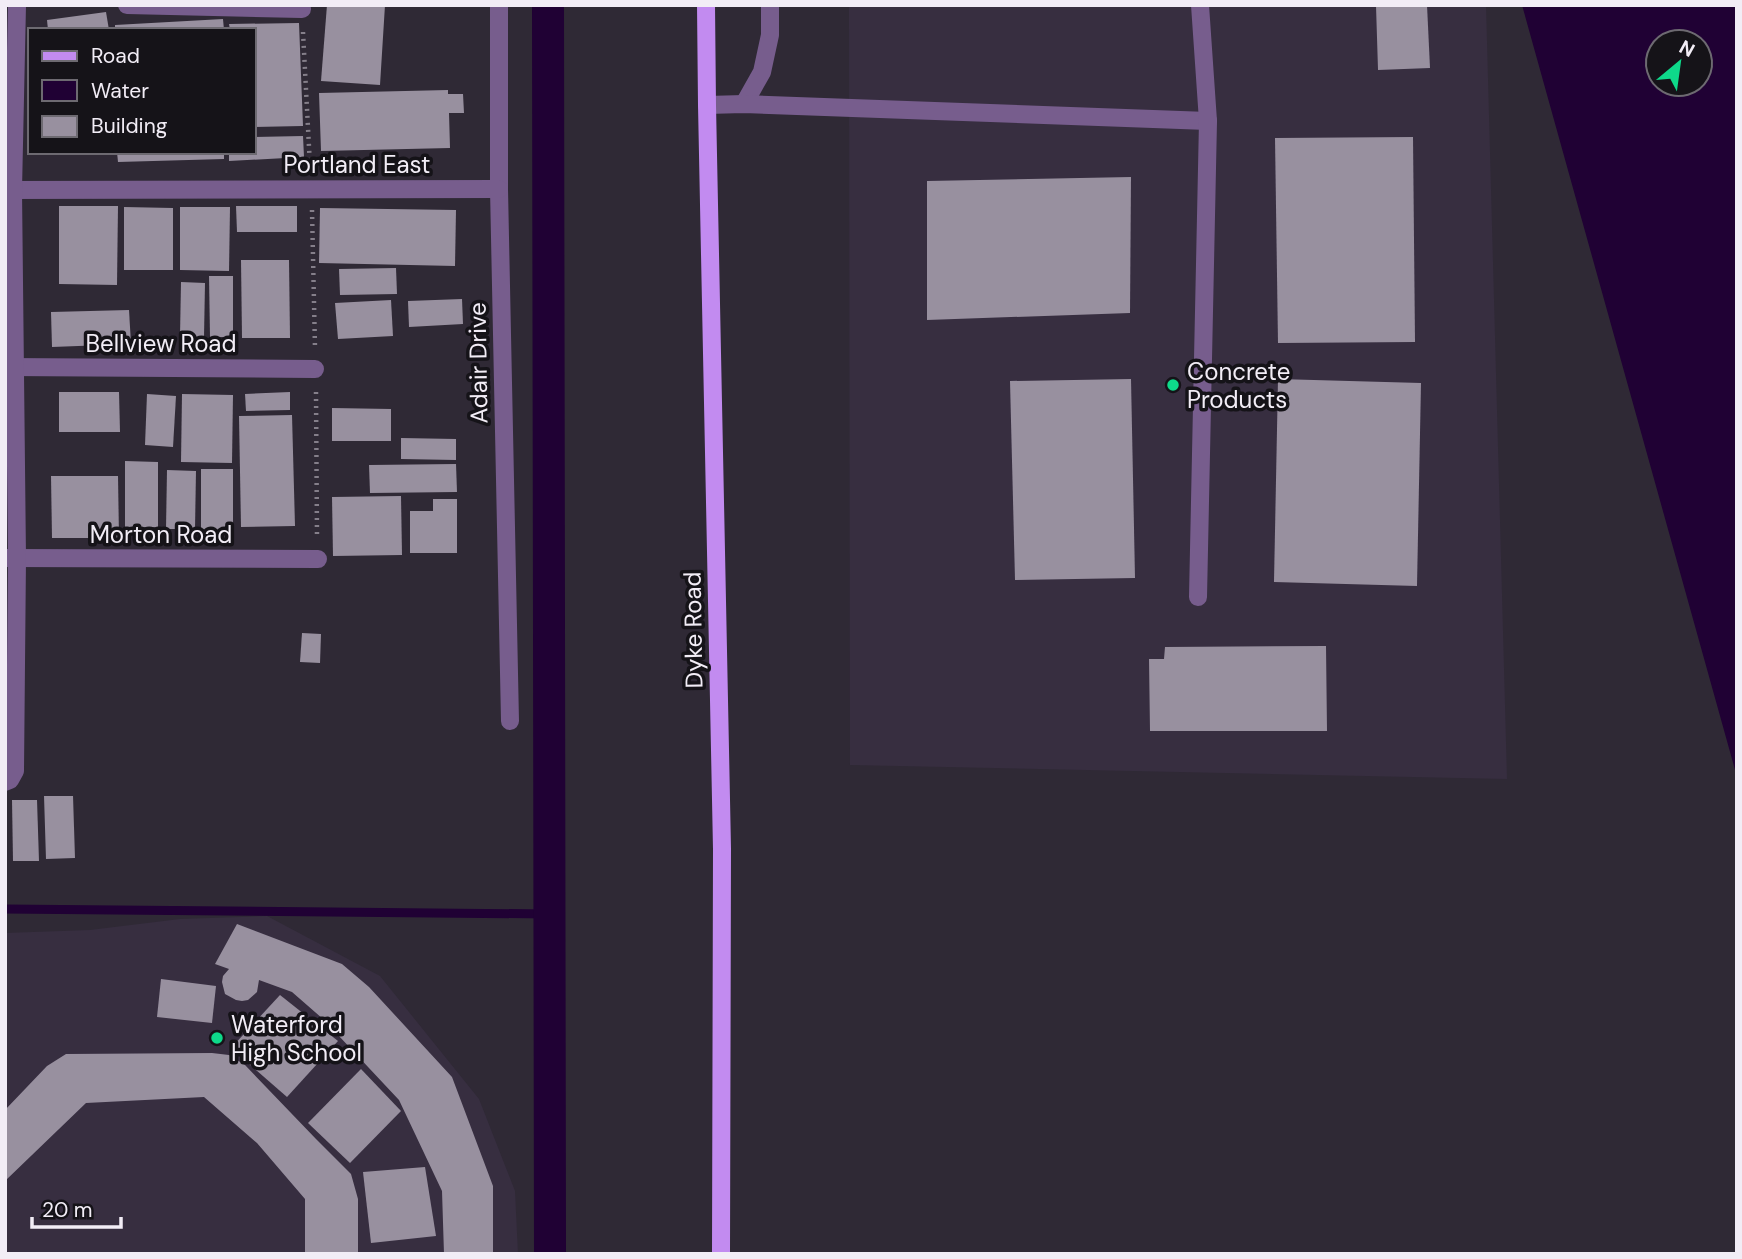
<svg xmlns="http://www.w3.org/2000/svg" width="1742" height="1259" viewBox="0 0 1742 1259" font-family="'DM Sans',sans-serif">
  <rect width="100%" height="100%" fill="#2f2935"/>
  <g fill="#372e40">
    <polygon points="849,5 1486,5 1507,779 850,765"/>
    <polygon points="267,916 380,976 479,1099 515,1191 518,1254 5,1254 5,933 90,930 180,919"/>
  </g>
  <path fill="#200134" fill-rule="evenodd" d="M1522 5H1737V777ZM1658 42H1700V84H1658Z"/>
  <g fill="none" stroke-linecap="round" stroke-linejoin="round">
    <polyline stroke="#200134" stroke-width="9" points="5,909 549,914"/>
    <polyline stroke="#200134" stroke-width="32" points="548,5 550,1254"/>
  </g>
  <g fill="#98909f">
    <polygon points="327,5 385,5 380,85 321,81"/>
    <polygon points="1427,5 1430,68 1378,70 1376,6"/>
    <polygon points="106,12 109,30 48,30 47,20"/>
    <polygon points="223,19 224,30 115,30 115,25"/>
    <polygon points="299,23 303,126 254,127 254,30 230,30 229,24"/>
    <polygon points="448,90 448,94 463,94 464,113 449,113 450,148 321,151 319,93"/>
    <polygon points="303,136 304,157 229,161 229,152 254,152 254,137"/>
    <polygon points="1413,137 1415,342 1278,343 1275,138"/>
    <polygon points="117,152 224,152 224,159 118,162"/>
    <polygon points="1131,177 1130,313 927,320 927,181"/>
    <polygon points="59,206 118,206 117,285 59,284"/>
    <polygon points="236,206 297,206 297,232 237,232"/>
    <polygon points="124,207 173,208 173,270 124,270"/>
    <polygon points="180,207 230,207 229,271 180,270"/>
    <polygon points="320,208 456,210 455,266 319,263"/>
    <polygon points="241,260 289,260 290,338 242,338"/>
    <polygon points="396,268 397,294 340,295 339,269"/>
    <polygon points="209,276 233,276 233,337 210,337"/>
    <polygon points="181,282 205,283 204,337 180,336"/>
    <polygon points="462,299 463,324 409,327 408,301"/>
    <polygon points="391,300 393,336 338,339 335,303"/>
    <polygon points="129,310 131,344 52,347 51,312"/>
    <polygon points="1131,379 1135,578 1015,580 1010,381"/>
    <polygon points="1278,379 1421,383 1417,586 1274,582"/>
    <polygon points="59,392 119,392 120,432 59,432"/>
    <polygon points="290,392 290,410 246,411 245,394"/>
    <polygon points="147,394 176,396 173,447 145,445"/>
    <polygon points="182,394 233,395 232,463 181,462"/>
    <polygon points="332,408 391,409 391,441 332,441"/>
    <polygon points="292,415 295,526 241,527 239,416"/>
    <polygon points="401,438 456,439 456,460 401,459"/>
    <polygon points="125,461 158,462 158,527 125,527"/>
    <polygon points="456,464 457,492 370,493 369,465"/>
    <rect x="201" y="469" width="32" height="61"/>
    <polygon points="167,470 196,471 195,529 166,529"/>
    <polygon points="51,476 118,476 119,538 52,538"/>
    <polygon points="401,496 402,555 333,556 332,497"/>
    <polygon points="433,499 457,499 457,553 410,553 410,511 433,511"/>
    <polygon points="302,633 321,634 320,663 300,662"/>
    <polygon points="1326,646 1327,731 1150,731 1149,659 1164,659 1165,647"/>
    <polygon points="44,796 73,796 75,858 46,859"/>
    <polygon points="12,800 37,800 39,861 13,861"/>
    <polygon points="237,924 342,964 369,987 452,1077 493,1186 493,1254 444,1254 442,1191 399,1100 323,1019 292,992 259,980 257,992 248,1000 242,1001 236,1000 225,994 222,982 223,976 229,969 215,964"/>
    <polygon points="161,979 216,986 212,1023 157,1017"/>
    <polygon points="280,995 338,1041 287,1097 231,1048"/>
    <polygon points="212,1053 229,1055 245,1065 316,1139 351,1174 358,1199 358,1254 305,1254 305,1199 257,1143 204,1097 86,1103 5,1181 5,1110 47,1066 66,1054"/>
    <polygon points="361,1069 401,1111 350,1163 308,1123"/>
    <polygon points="425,1167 436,1236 371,1243 363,1172"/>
  </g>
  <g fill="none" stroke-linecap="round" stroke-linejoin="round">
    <g stroke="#857f8a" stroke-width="4.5" stroke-dasharray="2 5" stroke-linecap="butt">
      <polyline points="303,32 310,166"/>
      <polyline points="312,210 315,348"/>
      <polyline points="316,392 317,537"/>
    </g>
    <g stroke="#775d8d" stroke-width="18">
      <polyline points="127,5 302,9"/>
      <polyline points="499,5 499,189 510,721"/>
      <polyline points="744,104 762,72 770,35 770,5"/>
      <polyline points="707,105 744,104 1208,121"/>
      <polyline points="5,190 499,189"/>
      <polyline points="5,367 315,369"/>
      <polyline points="5,558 318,559"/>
      <polyline points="1198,597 1208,121 1200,5"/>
      <polyline points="5,782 10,780 15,771 17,558 13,190 17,5"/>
    </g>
    <polyline stroke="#c28bf0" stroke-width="18" points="706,5 707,105 722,849 721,1254"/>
  </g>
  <g fill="#0ed98a" stroke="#151318" stroke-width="2.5">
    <circle cx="1173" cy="385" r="7"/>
    <circle cx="217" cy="1038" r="7"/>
  </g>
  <g text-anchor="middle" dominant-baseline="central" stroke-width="7" stroke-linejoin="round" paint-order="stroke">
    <g font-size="24" fill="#f2edf6" stroke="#151318">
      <text x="357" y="164">Portland East</text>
      <text x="161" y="343">Bellview Road</text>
      <text transform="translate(478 363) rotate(-91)">Adair Drive</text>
      <text x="161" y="534">Morton Road</text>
      <text transform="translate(693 630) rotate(-91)">Dyke Road</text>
    </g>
    <g font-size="24" fill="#f2edf6" stroke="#151318" text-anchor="start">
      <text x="1187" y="371">Concrete<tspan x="1187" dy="28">Products</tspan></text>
      <text x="231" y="1024">Waterford<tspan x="231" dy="28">High School</tspan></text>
    </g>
  </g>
  <rect width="1742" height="1259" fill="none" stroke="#f2edf6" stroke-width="14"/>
  <rect x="28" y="28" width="228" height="126" fill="#151318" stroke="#6d6a71" stroke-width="2"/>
  <rect x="42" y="51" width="35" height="10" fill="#c28bf0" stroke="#6d6a71" stroke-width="2"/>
  <text x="91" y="63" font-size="21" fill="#f2edf6">Road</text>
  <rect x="42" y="80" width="35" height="21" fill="#200134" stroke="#6d6a71" stroke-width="2"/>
  <text x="91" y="98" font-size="21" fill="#f2edf6">Water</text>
  <rect x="42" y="116" width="35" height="21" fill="#98909f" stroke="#6d6a71" stroke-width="2"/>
  <text x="91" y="133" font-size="21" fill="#f2edf6">Building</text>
  <g transform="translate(1679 63) rotate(29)"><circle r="33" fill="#151318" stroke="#6d6a71" stroke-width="2"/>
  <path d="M0-5L12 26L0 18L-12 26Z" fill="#0ed98a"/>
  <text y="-10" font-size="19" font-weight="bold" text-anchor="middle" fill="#f2edf6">N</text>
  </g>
  <path d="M32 1217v10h89v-10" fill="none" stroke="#f2edf6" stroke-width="3.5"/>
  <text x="42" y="1217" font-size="21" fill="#f2edf6" stroke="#151318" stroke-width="5" paint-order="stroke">20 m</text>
</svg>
